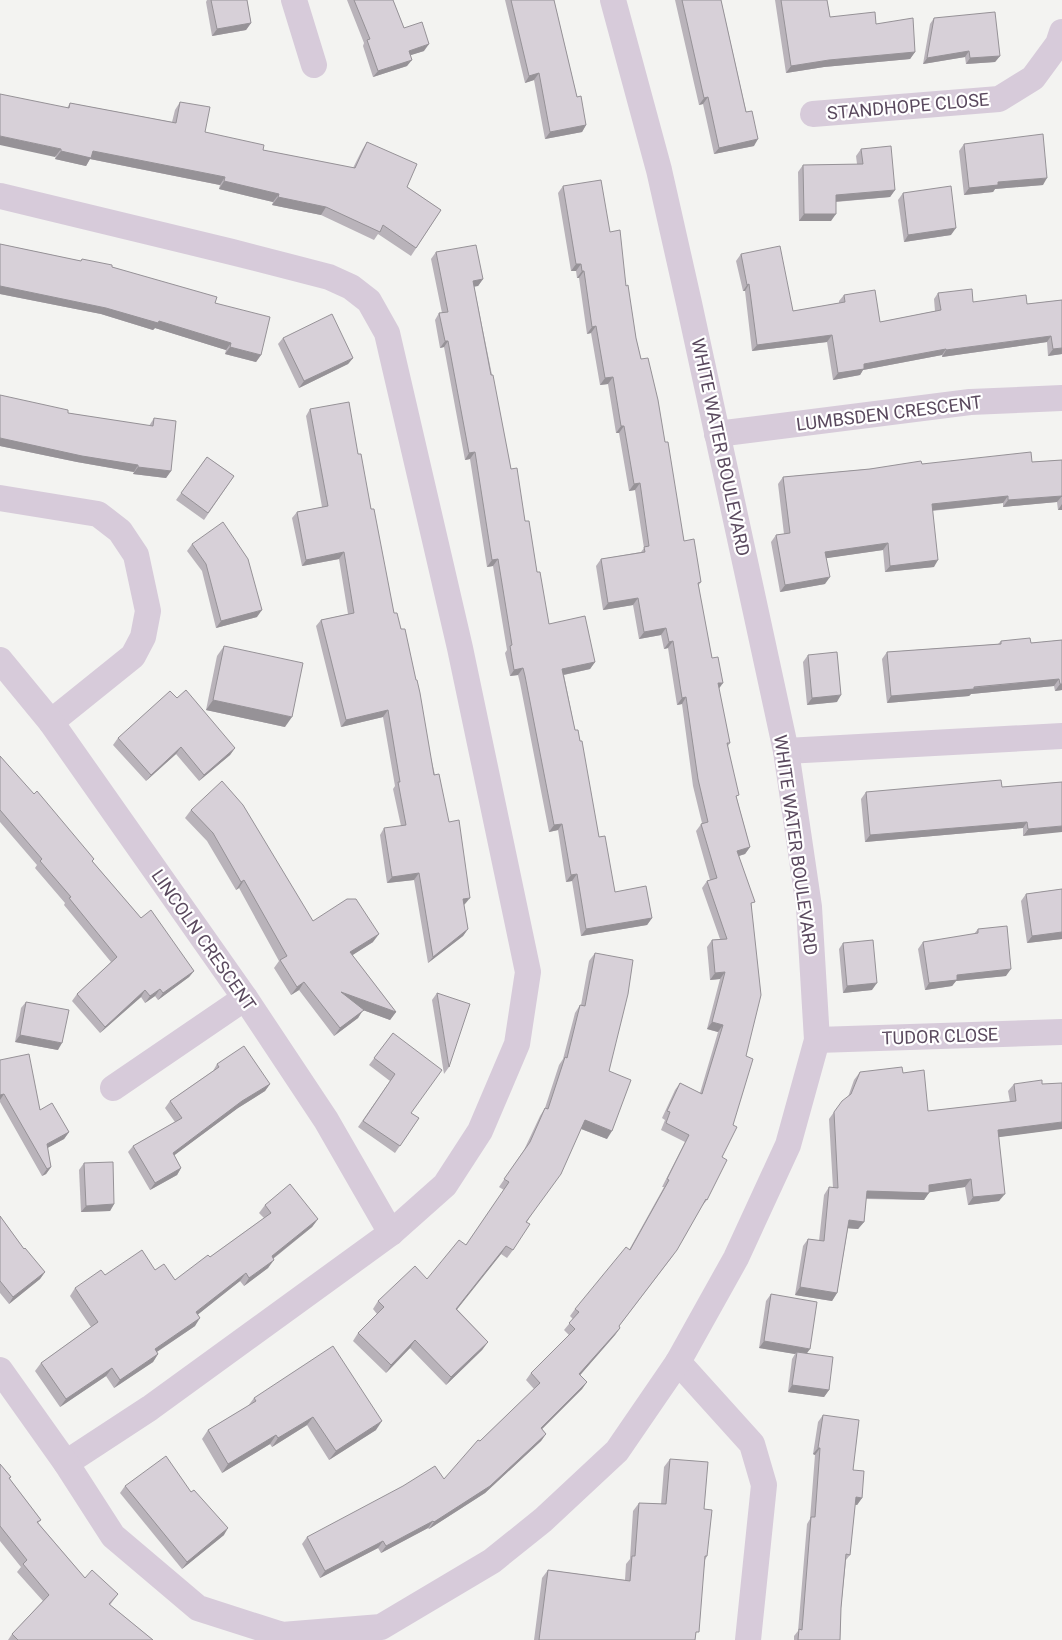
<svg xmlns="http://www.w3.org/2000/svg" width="1062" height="1640" viewBox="0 0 1062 1640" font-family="Roboto,sans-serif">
  <rect width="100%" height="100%" fill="#f3f3f1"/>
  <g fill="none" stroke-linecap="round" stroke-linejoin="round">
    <g stroke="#d7cbda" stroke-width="26">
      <polyline points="294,0 314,65"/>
      <polyline points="813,114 999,99 1033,78 1058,44 1062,32"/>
      <polyline points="0,196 232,252 329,277 351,287 369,301 387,333 460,648 528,972 517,1044 480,1131 445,1185 391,1233 150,1408 66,1463"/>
      <polyline points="717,434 970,402 1062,398"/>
      <polyline points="0,498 98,514 120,531 136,555 148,611 143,637 133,656 51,722"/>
      <polyline points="0,660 51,722 245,998 326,1120 391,1233"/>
      <polyline points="786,751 1062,736"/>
      <polyline points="817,1040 1062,1032"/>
      <polyline points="113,1088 245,998"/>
      <polyline points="678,1362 752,1444 764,1485 748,1640"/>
      <polyline points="0,1370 66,1463 113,1536 198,1608 282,1635 381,1627 492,1561 543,1520 617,1451 678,1362 736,1258 788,1145 817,1040 809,907 786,751 689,303 659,170 613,0"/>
    </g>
  </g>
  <g fill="#b9b3ba">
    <polygon points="207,0 247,0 251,23 246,30 212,36 206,2"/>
    <polygon points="347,0 393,0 404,28 424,51 410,55 407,66 373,77 363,46 364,43"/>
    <polygon points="505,0 554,0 577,97 586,125 582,132 545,139 534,80 525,83"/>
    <polygon points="675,0 721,0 754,146 714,154 703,104 699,105"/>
    <polygon points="775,0 827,0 830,17 876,24 915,52 910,59 824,67 786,73"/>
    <polygon points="934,18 1000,56 995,62 966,64 965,57 923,64 930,24"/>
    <polygon points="180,102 205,132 263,150 353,168 362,150 367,142 407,187 441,210 411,256 378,234 374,240 321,215 272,205 273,202 219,189 220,185 90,159 86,166 55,159 67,108 70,103 172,122 175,110"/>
    <polygon points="964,144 1043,185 995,189 993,192 964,195 959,151"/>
    <polygon points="861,149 895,190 890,197 836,202 831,221 799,221 798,172 803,165 857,164 856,156"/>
    <polygon points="563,186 610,232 626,286 636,338 641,359 665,442 684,541 701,582 698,586 712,658 730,743 728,746 737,799 750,847 745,854 739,856 752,907 746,1056 722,1157 707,1200 702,1206 672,1257 619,1326 620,1328 615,1335 580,1375 587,1382 582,1389 542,1429 546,1434 541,1441 485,1493 429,1529 428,1528 381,1553 378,1548 320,1578 302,1544 307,1537 444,1479 480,1441 534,1389 526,1380 531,1373 569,1335 564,1330 573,1319 570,1316 575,1309 629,1250 664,1187 662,1187 685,1142 661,1130 665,1120 662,1118 675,1090 680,1083 700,1093 718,1032 707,1029 720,979 710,980 707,947 712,940 720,939 702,888 707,881 710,880 696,831 702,823 693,786 682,704 677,705 668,648 664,649 661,635 639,639 633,605 603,610 596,566 601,559 641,552 644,548 635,490 629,491 619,433 616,433 608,384 600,385 591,333 587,334 579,278 577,278 576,271 571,271 558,193"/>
    <polygon points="903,193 951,235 904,242 898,200"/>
    <polygon points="0,244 81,261 82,259 112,267 215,303 261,355 256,362 225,354 226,350 155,328 153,330 101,314 0,294"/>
    <polygon points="436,252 483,279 478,286 474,286 511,469 525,521 549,624 595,662 590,669 564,675 575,730 580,741 599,837 615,892 652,918 647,925 581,936 572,881 566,882 558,830 549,832 520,683 518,675 510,676 505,653 507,650 493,566 487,567 470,459 465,460 444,347 440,348 435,320 439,313 442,313 431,259"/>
    <polygon points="741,254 793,311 839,303 839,301 844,295 880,322 935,311 934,299 938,293 973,302 1027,304 1062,300 1062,354 1048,356 1047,342 942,357 942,355 863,370 860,375 833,380 827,342 752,351 745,291 743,291 736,261"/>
    <polygon points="283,338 353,358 348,364 299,388 278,344"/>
    <polygon points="310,409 358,454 394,613 401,629 465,904 464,905 468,929 463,936 428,963 414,880 387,883 380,835 384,828 401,826 393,789 395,786 383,717 341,727 316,626 321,620 348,614 339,559 302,566 292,518 297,512 322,507 306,416"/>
    <polygon points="68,413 149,426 154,418 171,471 166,478 133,474 134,472 77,462 0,446"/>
    <polygon points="207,457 234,476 204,520 176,500"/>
    <polygon points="1062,460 1062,510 1058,510 1057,502 1003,507 1003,503 932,511 934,567 885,572 883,550 826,558 825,584 780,592 771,542 776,535 784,534 778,484 783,477 922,464 1032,462"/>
    <polygon points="192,544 257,617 216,628 202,571 187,551"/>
    <polygon points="1062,640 1062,690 1055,691 1054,686 971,694 969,696 887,703 882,659 887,652 998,644 1001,641 1031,643"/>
    <polygon points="224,646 285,727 206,710 217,656"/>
    <polygon points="808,655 837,702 807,705 803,662"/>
    <polygon points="177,698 235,748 230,755 199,781 176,754 146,781 113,745 118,738"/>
    <polygon points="0,756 93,862 141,918 194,971 189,977 158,1000 155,996 145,1003 141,997 100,1033 72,1001 77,994 111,962 64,905 65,903 35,868 37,865 0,822"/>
    <polygon points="1062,782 1023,836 1023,828 865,842 861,799 866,792 1002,787"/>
    <polygon points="191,810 313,921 373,942 352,955 396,1012 390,1020 363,1010 358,1018 334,1036 299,990 291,995 274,968 279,961 239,888 236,890 207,841 185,818"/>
    <polygon points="1062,889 1062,939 1027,943 1021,901 1026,894"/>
    <polygon points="978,929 1006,976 956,981 952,986 925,990 918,949 923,942 974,934"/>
    <polygon points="843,943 872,990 843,993 839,949"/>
    <polygon points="595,953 609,1071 607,1139 581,1129 527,1222 513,1250 507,1258 501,1254 457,1309 488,1342 482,1350 446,1385 410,1348 386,1373 353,1341 358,1333 377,1314 373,1309 378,1301 427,1279 466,1245 504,1190 499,1187 524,1150 540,1116 545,1108 559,1065 563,1059 575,1013 580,1005 581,1005 589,961"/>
    <polygon points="437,993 449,1067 444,1074 432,1000"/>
    <polygon points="26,1002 58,1050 15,1042 21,1008"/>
    <polygon points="393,1033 411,1113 419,1118 395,1153 358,1127 390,1081 369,1065"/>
    <polygon points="0,1060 40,1110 69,1132 64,1139 47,1148 51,1167 46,1174 42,1176 0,1102"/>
    <polygon points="217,1064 270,1084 265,1091 238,1108 174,1155 181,1168 177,1175 150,1190 128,1152 133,1146 175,1122 165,1108 170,1101 213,1071"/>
    <polygon points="860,1072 903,1073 928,1111 1010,1102 1008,1091 1014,1084 1051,1130 998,1137 999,1201 968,1205 965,1187 929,1192 924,1200 866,1199 864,1222 858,1229 848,1228 837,1293 832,1301 795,1295 803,1246 808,1239 819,1241 824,1195 829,1187 833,1188 829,1119 834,1112 848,1097 854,1080"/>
    <polygon points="84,1163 114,1204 110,1211 81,1212 79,1170"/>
    <polygon points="265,1205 318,1219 312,1227 273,1259 268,1268 244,1286 240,1281 198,1314 195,1326 157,1352 158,1354 153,1362 114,1388 106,1376 60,1407 35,1371 41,1363 91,1327 70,1296 75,1288 105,1275 155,1270 175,1280 210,1257 264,1218 259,1213"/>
    <polygon points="0,1216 24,1249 45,1272 40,1279 9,1304 0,1293"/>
    <polygon points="771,1294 829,1390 824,1397 788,1392 792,1359 795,1354 759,1348 766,1301"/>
    <polygon points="254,1398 376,1430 329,1460 307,1425 272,1447 270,1444 222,1473 202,1439 208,1430 248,1406"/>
    <polygon points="823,1415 853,1470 862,1498 857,1505 855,1504 850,1555 846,1560 841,1608 840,1640 794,1640 794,1636 798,1631 807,1524 810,1519 815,1455 813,1454 818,1422"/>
    <polygon points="670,1459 704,1509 707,1556 705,1560 695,1640 534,1640 542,1578 548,1570 625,1580 626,1564 630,1559 633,1511 639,1503 661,1504 664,1467"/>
    <polygon points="0,1464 11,1477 9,1478 41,1520 38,1523 85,1578 118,1594 110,1605 153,1640 8,1640 12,1634 43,1601 17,1572 21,1567 0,1541"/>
    <polygon points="125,1486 191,1492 224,1535 182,1569 120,1493"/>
  </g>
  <g fill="#969297">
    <polygon points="251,23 246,30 212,36 217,29"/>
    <polygon points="429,44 424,51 405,57 409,51"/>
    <polygon points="969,51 965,57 923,64 927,58"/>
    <polygon points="915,52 910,59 824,67 786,73 791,66 829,60"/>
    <polygon points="1000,56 995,62 966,64 970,58"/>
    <polygon points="412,60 407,66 373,77 378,71"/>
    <polygon points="539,73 534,80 525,83 529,76"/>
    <polygon points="708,97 703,104 699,105 704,98"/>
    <polygon points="586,125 582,132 545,139 550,132"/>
    <polygon points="0,136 61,149 55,157 0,145"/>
    <polygon points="758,139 754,146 714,154 719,148"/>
    <polygon points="61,151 93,151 225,177 220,185 90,159 86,166 55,159"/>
    <polygon points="1047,178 1043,185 995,189 993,192 964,195 969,188 998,182"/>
    <polygon points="224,181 279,194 273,202 219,189"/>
    <polygon points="895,190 890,197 831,202 836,195"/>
    <polygon points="278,197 326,207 321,215 272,205"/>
    <polygon points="804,214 836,214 831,221 799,221"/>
    <polygon points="956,228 951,235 904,242 908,235"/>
    <polygon points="576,264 581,264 576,271 571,271"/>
    <polygon points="582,271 584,271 579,278 577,278"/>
    <polygon points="483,279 478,286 468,288 473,281"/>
    <polygon points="749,284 745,291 743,291 747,285"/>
    <polygon points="0,286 106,308 159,321 231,343 226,350 155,328 153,330 101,314 0,294"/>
    <polygon points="596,326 591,333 587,334 592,327"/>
    <polygon points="832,335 827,342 752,351 757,345"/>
    <polygon points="1051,336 1047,342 942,357 946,350"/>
    <polygon points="445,341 448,341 444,347 440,348"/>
    <polygon points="230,347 261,355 256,362 225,354"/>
    <polygon points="1062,348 1062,354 1048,356 1053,349"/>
    <polygon points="946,349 942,355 863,370 860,375 833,380 838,373 864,364"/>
    <polygon points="353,358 348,364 299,388 304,381"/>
    <polygon points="613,377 608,384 600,385 605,378"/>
    <polygon points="621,426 624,426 619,433 616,433"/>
    <polygon points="0,438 138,465 134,472 77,462 0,446"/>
    <polygon points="475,452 470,459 465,460 469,453"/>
    <polygon points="138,467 171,471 166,478 133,474"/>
    <polygon points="640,483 635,490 629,491 634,484"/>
    <polygon points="1008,496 1003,503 927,511 932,504"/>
    <polygon points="1062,496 1057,502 1003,507 1008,500"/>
    <polygon points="1062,504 1062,510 1058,510"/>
    <polygon points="888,543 883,550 821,559 825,552"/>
    <polygon points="344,552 339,559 302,566 306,560"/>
    <polygon points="498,559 493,566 487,567 492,560"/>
    <polygon points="938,560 934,567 885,572 890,566"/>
    <polygon points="830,577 825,584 780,592 785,585"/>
    <polygon points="638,598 633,605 603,610 608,603"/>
    <polygon points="262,610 257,617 216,628 221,621"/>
    <polygon points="666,628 661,635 639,639 644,632"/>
    <polygon points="673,641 668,648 664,649 669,642"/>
    <polygon points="595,662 590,669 558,676 562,669"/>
    <polygon points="523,668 518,675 510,676 514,670"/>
    <polygon points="1059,679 1054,686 971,694 969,696 887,703 891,696"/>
    <polygon points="718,683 723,683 718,690"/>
    <polygon points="1060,684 1062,684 1062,690 1055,691"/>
    <polygon points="841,695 837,702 807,705 812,698"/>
    <polygon points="686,697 682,704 677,705 682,698"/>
    <polygon points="213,700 292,717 285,727 206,710"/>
    <polygon points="388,710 383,717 341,727 346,720"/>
    <polygon points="181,747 176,754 146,781 151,775"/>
    <polygon points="235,748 230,755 199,781 204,775"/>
    <polygon points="1027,822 1023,828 865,842 870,835"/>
    <polygon points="562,824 558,830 549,832 554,825"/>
    <polygon points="1062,826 1062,832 1023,836 1028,829"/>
    <polygon points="750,847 745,854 732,858 737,851"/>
    <polygon points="419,873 414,880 387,883 392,877"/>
    <polygon points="577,874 572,881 566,882 571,875"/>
    <polygon points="244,880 239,888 236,890 241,882"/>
    <polygon points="470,898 465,904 459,906 463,899"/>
    <polygon points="652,918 647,925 581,936 586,929"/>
    <polygon points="468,929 463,936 428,963 433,957"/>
    <polygon points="1062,932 1062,939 1027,943 1032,936"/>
    <polygon points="379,934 373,942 345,960 350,952"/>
    <polygon points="1011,969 1006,976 956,981 952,986 925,990 929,983 957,975"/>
    <polygon points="194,971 189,977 158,1000 163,993"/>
    <polygon points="725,972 720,979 710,980 715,973"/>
    <polygon points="304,982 299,990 291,995 297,987"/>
    <polygon points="877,983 872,990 843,993 847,986"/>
    <polygon points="160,989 155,996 145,1003 150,996"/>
    <polygon points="145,990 141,997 100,1033 105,1027"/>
    <polygon points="341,992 396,1012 390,1020 363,1010 358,1018 334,1036 340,1028"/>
    <polygon points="712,1022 723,1025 718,1032 707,1029"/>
    <polygon points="20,1035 62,1043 58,1050 15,1042"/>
    <polygon points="270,1084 265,1091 238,1108 168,1160 173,1153 242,1101"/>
    <polygon points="4,1094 0,1100 0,1095"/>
    <polygon points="585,1120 612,1131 607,1139 579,1128"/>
    <polygon points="1062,1122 1062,1129 992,1138 998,1130"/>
    <polygon points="69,1132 64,1139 42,1151 47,1144"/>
    <polygon points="51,1167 46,1174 42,1176 47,1169"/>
    <polygon points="181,1168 177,1175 150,1190 155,1183"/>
    <polygon points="971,1179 965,1187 925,1193 929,1193 924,1200 861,1198 867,1191 929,1185"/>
    <polygon points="1005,1194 999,1201 968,1205 973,1197"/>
    <polygon points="114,1204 110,1211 81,1212 86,1206"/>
    <polygon points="318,1219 312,1227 266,1264 272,1256"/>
    <polygon points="849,1220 864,1222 858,1229 844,1228"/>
    <polygon points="506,1246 501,1254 451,1317 456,1309"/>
    <polygon points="274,1260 268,1268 244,1286 249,1278"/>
    <polygon points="45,1272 40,1279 9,1304 13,1297"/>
    <polygon points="246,1273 240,1281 191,1320 196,1312"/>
    <polygon points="800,1287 837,1293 832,1301 795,1295"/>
    <polygon points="200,1318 195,1326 149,1357 155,1349"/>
    <polygon points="620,1328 615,1335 575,1381 579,1374"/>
    <polygon points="415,1340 410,1348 386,1373 391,1365"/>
    <polygon points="764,1341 810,1349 805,1356 797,1352 795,1354 759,1348"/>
    <polygon points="488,1342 482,1350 446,1385 451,1377"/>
    <polygon points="158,1354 153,1362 114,1388 120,1380"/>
    <polygon points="112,1368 106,1376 60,1407 66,1399"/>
    <polygon points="587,1382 582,1389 536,1435 541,1428"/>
    <polygon points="792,1385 829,1390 824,1397 788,1392"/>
    <polygon points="313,1417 307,1425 272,1447 278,1438"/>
    <polygon points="382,1421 376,1430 329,1460 336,1451"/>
    <polygon points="546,1434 541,1441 485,1493 429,1529 434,1522"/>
    <polygon points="276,1435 270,1444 222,1473 228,1464"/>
    <polygon points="818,1448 820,1448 815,1455 813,1454"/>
    <polygon points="856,1497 862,1498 857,1505 851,1504"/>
    <polygon points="433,1521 428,1528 381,1553 386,1546"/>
    <polygon points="228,1528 224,1535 182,1569 187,1562"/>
    <polygon points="383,1541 378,1548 320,1578 325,1571"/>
  </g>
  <g fill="#d7d0d8" stroke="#969297">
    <polygon points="211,0 247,0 251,23 217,29"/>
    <polygon points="354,0 393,0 404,28 422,22 429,44 409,51 412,60 378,71 367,40 370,39"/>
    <polygon points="511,0 554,0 577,97 581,96 586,125 550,132 539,73 529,76"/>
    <polygon points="682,0 721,0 746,112 752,111 758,139 719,148 708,97 704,98"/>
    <polygon points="781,0 827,0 830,17 875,12 876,24 913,18 915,52 829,60 791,66"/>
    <polygon points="995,12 1000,56 970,58 969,51 927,58 934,18"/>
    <polygon points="0,94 69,108 70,103 176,123 180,102 210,107 205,132 264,145 263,150 355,168 367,142 417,164 407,187 441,210 416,248 383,225 380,232 326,207 278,197 279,194 224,181 225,177 93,151 91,158 61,151 61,149 0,136"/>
    <polygon points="1043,134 1047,178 998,182 998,185 969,188 964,144"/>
    <polygon points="891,146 895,190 836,195 836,214 804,214 803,165 863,164 861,149"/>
    <polygon points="601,180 610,232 620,230 626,286 628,285 636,338 641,359 648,358 658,400 665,442 668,442 684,541 694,539 701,582 698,583 712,658 718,657 723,683 718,683 730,743 727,743 739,795 736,796 750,847 737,851 755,902 751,903 761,995 746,1056 753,1059 733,1125 737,1127 722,1157 727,1160 707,1200 706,1199 677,1250 619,1326 620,1328 579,1374 587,1382 541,1428 546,1434 490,1486 434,1522 433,1521 386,1546 383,1541 325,1571 307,1537 403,1486 435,1466 444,1479 478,1440 480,1441 540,1383 531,1373 575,1329 569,1323 579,1312 575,1309 626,1247 630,1250 669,1180 667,1179 689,1135 666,1123 670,1112 667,1111 680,1083 702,1094 723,1025 712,1022 725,972 715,973 712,940 727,939 707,881 717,878 701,824 708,822 698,779 686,697 682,698 673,641 669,642 666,628 644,632 638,598 608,603 601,559 645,552 644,547 649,546 640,483 634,484 624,426 621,426 613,377 605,378 596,326 592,327 584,271 582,271 581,264 576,264 563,186"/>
    <polygon points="951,186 956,228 908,235 903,193"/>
    <polygon points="0,244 81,261 82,259 112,265 112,267 217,297 215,303 270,317 261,355 230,347 231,343 159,321 158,323 106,308 0,286"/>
    <polygon points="476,245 483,279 473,281 491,375 493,375 511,469 517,468 525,521 529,521 537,572 540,572 549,624 585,616 595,662 562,669 575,730 578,730 580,741 582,741 599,837 605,836 615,892 646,886 652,918 586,929 577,874 571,875 562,824 554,825 525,676 523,668 514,670 510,646 512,645 498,559 492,560 475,452 469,453 448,341 445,341 439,313 448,312 436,252"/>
    <polygon points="780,246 793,311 845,302 844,295 875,290 880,322 941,310 938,293 972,289 973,302 1026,295 1027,304 1062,300 1062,348 1053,349 1051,336 946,350 946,349 864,364 864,369 838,373 832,335 757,345 749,284 747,285 741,254"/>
    <polygon points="332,314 353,358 304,381 283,338"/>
    <polygon points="0,395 68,410 68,413 153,426 154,418 176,421 171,471 138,467 138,465 82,456 0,438"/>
    <polygon points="349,402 358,454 361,454 371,509 374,509 394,613 397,613 401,629 405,629 416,680 417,680 420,693 434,775 439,774 449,822 459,820 470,898 463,899 468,929 433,957 419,873 392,877 384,828 406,825 398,782 400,782 388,710 346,720 321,620 354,613 344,552 306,560 297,512 328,506 310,409"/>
    <polygon points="1031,452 1032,462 1062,460 1062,497 1062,496 1008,500 1008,496 932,504 938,560 890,566 888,543 825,552 830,577 785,585 776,535 790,533 783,477 870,469 921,461 922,464"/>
    <polygon points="207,457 234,476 208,513 181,493"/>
    <polygon points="223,522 248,559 262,610 221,621 206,564 192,544"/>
    <polygon points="1030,638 1031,643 1062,640 1062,684 1060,684 1059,679 974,687 974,689 891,696 887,652 1001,644 1001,641"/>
    <polygon points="224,646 303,663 292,717 213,700"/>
    <polygon points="837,652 841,695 812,698 808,655"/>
    <polygon points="186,690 235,748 204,775 181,747 151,775 118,738 170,691 177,698"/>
    <polygon points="0,756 34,794 37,791 94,859 92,861 141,918 151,910 194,971 163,993 160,989 150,996 145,990 105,1027 77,994 117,957 69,898 71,897 40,861 42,859 0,810"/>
    <polygon points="1001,780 1002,787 1062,782 1062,826 1028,829 1027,822 870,835 866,792"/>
    <polygon points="222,781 243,805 313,921 347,899 356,899 379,934 350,952 396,1012 341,992 364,1010 340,1028 304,982 297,987 280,960 287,956 244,880 241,882 213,833 191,810"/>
    <polygon points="1062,889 1062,932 1032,936 1026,894"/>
    <polygon points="1007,926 1011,969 957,975 957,980 929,983 923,942 978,933 978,929"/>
    <polygon points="873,940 877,983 847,986 843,943"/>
    <polygon points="595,953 633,960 628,994 609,1071 631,1080 612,1131 585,1120 561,1174 526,1222 530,1224 513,1250 506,1246 456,1309 488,1342 451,1377 415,1340 391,1365 358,1333 384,1307 378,1301 415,1266 427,1279 459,1240 466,1245 509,1182 504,1179 530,1142 545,1108 548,1109 565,1057 567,1058 580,1005 585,1006"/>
    <polygon points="437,993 470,1004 449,1067"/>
    <polygon points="26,1002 69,1010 62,1043 20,1035"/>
    <polygon points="393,1033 442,1070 411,1113 419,1118 400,1146 363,1121 395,1074 374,1058"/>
    <polygon points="244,1046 270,1084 242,1101 173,1153 181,1168 155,1183 133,1146 182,1118 170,1101 219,1067 217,1064"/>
    <polygon points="29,1054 40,1110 52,1103 69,1132 47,1144 51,1167 47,1169 4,1094 0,1095 0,1060"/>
    <polygon points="902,1067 903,1073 924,1070 928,1111 1016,1101 1014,1084 1042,1080 1042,1084 1062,1083 1062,1122 998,1130 1005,1194 973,1197 971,1179 929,1185 929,1193 867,1191 864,1222 849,1220 837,1293 800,1287 808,1239 824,1241 829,1187 838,1188 834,1112 842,1101 851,1094 860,1072"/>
    <polygon points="113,1162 114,1204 86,1206 84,1163"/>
    <polygon points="290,1184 318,1219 272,1256 274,1260 249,1278 246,1273 196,1312 200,1318 155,1349 158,1354 120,1380 112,1368 66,1399 41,1363 98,1322 75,1288 101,1270 105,1275 142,1250 155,1270 164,1264 175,1280 208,1255 210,1257 271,1213 265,1205"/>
    <polygon points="0,1216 24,1249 25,1248 45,1272 13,1297 0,1281"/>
    <polygon points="771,1294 817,1302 810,1349 764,1341"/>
    <polygon points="333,1346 382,1421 336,1451 313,1417 278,1438 276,1435 228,1464 208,1430 256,1401 254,1398"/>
    <polygon points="797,1352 833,1357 829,1390 792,1385"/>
    <polygon points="823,1415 859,1420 853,1470 864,1471 862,1498 856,1497 850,1555 846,1554 841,1608 840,1640 798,1640 799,1629 802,1630 811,1517 815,1517 820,1448 818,1448"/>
    <polygon points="166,1456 191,1492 194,1490 228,1528 187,1562 125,1486"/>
    <polygon points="670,1459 708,1462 704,1509 712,1510 707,1556 705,1556 699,1632 696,1632 695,1640 539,1640 548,1570 630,1581 632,1556 635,1556 639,1503 666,1504"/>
    <polygon points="0,1464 11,1477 9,1478 41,1520 37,1522 85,1578 92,1570 118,1594 109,1604 153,1640 18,1640 12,1634 49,1595 23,1564 27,1560 0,1526"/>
  </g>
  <g text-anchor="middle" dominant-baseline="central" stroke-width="4.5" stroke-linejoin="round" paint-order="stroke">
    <g font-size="18" fill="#5a495e" stroke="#fff">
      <text transform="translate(908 106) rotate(-5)">STANDHOPE CLOSE</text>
      <text transform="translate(889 413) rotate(-7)">LUMBSDEN CRESCENT</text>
      <text transform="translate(721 447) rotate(78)">WHITE WATER BOULEVARD</text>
      <text transform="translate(796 845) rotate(82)">WHITE WATER BOULEVARD</text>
      <text transform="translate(204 940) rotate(55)">LINCOLN CRESCENT</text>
      <text transform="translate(940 1036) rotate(-2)">TUDOR CLOSE</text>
    </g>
  </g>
</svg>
